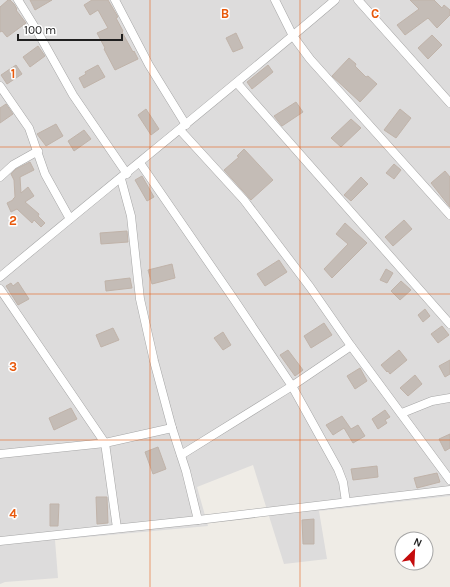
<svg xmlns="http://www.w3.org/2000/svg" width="450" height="587" viewBox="0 0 450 587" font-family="Karla,sans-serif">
  <rect width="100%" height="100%" fill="#efece6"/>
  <polygon fill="#dddcdc" points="0,0 450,0 450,496 319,511 327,559 284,564 253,465 197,487 208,526 55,540 58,578 5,582 0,584"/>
  <g fill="#c4bcb6" stroke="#c0b3a9">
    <polygon points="8,0 10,0 14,4 17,9 16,10 26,23 7,37 2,31 0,32 0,7"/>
    <polygon points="30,0 52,0 35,10"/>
    <polygon points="92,0 108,0 118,17 116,18 123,31 122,32 133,52 134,51 138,59 115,70 104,49 105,48 97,33 108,28 98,10 90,15 84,5"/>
    <polygon points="410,0 434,0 442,8 444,5 450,10 450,15 437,28 428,18 405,35 397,25 419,9"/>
    <polygon points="236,33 243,48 233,52 226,38"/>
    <polygon points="432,35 442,45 428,59 418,48"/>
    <polygon points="38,46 45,56 30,67 23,57"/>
    <polygon points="349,58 356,64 355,66 366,77 368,76 377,84 360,102 332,76"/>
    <polygon points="16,65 22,74 7,84 1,75"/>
    <polygon points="98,65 105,77 84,88 79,78 86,74 85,72"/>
    <polygon points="268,65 273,72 252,89 247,82"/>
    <polygon points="296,102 303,112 282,126 274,116"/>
    <polygon points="6,104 13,114 0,123 0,108"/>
    <polygon points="146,109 159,129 151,135 138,115"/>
    <polygon points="400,109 411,118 396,138 384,130"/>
    <polygon points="351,119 361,128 341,147 331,138"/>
    <polygon points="56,124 63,136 46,146 37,134"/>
    <polygon points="84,130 91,139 74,151 68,141"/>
    <polygon points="244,149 273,180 251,200 224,170 239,157 237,156"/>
    <polygon points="30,162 34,170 20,177 21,193 28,187 34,196 25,202 39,214 38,216 45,223 41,227 34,220 32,223 17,209 11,212 7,203 13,200 13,199 15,197 14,180 11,174 16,169"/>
    <polygon points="394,164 401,170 394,179 386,173"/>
    <polygon points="445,171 450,177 450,207 431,183"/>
    <polygon points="142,176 154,197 147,201 135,180"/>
    <polygon points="361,177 368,184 351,201 344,195"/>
    <polygon points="404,220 412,229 393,246 385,237"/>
    <polygon points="345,223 367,243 332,278 324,269 348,244 336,234"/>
    <polygon points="127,231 128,242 101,244 100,233"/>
    <polygon points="279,260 287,272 265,286 257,274"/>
    <polygon points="172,264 175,278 152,284 148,270"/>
    <polygon points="386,269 393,273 387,283 380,280"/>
    <polygon points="130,278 132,288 106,291 105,281"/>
    <polygon points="401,281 411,290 400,300 391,291"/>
    <polygon points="18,282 29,299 18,305 6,286 11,283 13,286"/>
    <polygon points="425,309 430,316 423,322 418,315"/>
    <polygon points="324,323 332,335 311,348 304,336"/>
    <polygon points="442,326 449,335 438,343 431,334"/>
    <polygon points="113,328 119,340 101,347 96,335"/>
    <polygon points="223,332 231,345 223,350 214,338"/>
    <polygon points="288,350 303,370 295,376 280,355"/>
    <polygon points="399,350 407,360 390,374 388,371 387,372 381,365"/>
    <polygon points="450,360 450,374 445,377 439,366"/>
    <polygon points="360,368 367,381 355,389 347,376"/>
    <polygon points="415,375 422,384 408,396 400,388"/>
    <polygon points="71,408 77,419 54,430 49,418"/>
    <polygon points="385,410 390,417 385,420 387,423 378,429 372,419"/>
    <polygon points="342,416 351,429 358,425 365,436 353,443 344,428 333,435 326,425"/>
    <polygon points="450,434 450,448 445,451 439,439"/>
    <polygon points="158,447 166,469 153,474 145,452"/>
    <polygon points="377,466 378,477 353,480 351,469"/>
    <polygon points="437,473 440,482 417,488 414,478"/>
    <polygon points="96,497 107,497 108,523 97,524"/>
    <polygon points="50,504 59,504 58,526 50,526"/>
    <polygon points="314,519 314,544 303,544 302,520"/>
  </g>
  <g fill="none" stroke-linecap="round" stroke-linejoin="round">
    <g stroke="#a6a6a6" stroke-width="9">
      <g id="street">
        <polyline points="18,0 36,29 73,95 127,174"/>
        <polyline points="115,0 149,65 186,125"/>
        <polyline points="275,0 293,36 310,59 450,215"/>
        <polyline points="358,0 450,103"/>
        <polyline points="237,83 450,324"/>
        <polyline points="0,86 29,128 45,174 70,219"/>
        <polyline points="180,130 244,200 310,287 351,346 450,480"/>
        <polyline points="140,163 233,298 292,386 338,469 343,482 346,502"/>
        <polyline points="0,177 13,165 38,151"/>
        <polyline points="121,179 131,216 140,299 154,361 172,428 186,471 198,520"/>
        <path d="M0 277C111 184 225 94 335 0"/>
        <polyline points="0,289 105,443 117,528"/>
        <polyline points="402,413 432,401 450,398"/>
        <polyline points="0,454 105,443 172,428"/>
        <polyline points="181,455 292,386 351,346"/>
        <polyline points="0,541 198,520 450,490"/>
      </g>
    </g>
    <use href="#street" stroke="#fff" stroke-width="8"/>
  </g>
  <path fill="none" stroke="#e8590c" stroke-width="1" stroke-opacity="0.55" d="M150 0V587M300 0V587M0 147H450M0 294H450M0 440H450"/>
  <g font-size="13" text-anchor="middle" font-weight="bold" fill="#e8590c" stroke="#fff" stroke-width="3" stroke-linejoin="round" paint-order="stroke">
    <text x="225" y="18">B</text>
    <text x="375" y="18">C</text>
    <text x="13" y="78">1</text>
    <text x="13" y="225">2</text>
    <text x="13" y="371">3</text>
    <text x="13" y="518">4</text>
  </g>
  <g transform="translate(414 551) rotate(24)"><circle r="19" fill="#ffffff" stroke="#a5a5a5"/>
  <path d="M0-3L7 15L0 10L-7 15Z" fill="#c40b0c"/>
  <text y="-6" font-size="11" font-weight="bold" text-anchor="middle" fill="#1f1f1f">N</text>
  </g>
  <path d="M18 34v6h104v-6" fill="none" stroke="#1f1f1f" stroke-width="2"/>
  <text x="24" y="34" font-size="12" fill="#1f1f1f" stroke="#ffffff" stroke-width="3" paint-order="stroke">100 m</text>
</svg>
